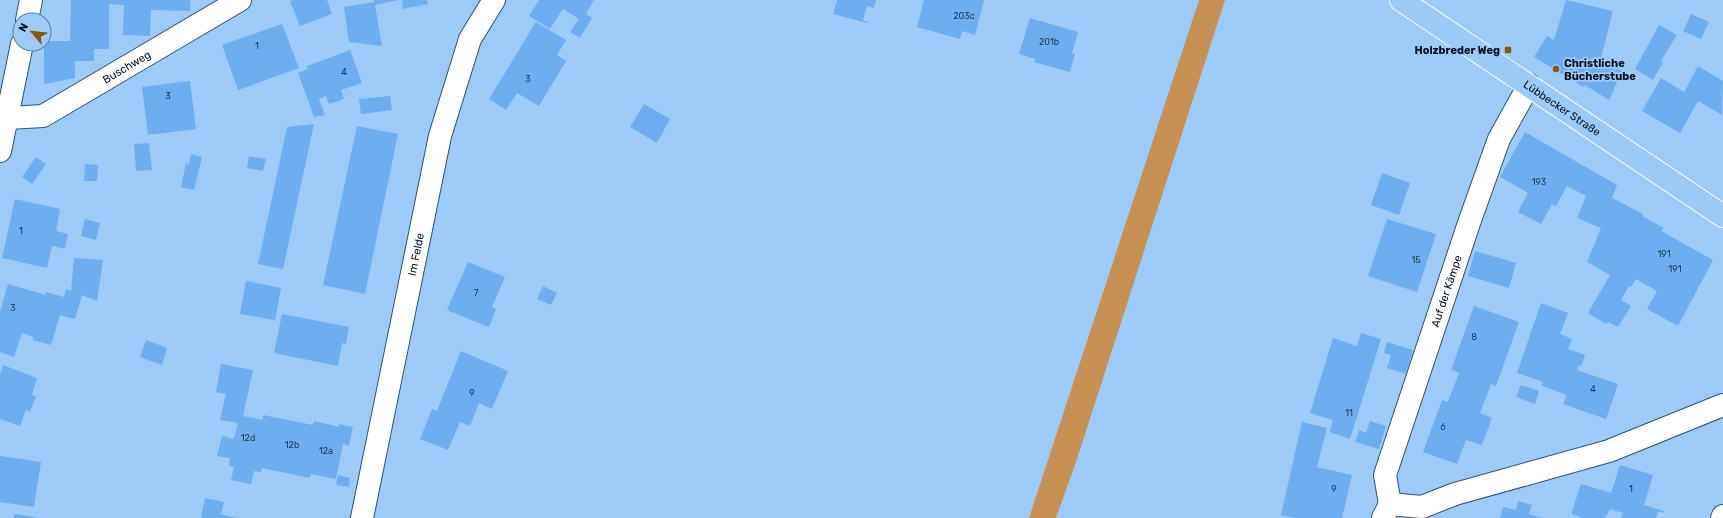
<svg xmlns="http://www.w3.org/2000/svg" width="1723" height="518" viewBox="0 0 1723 518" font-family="Rubik,sans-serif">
  <rect width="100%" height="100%" fill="#9dcbf9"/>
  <polygon fill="#c69153" points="1199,0 1225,0 1076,462 1056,518 1029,518"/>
  <g fill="#6caeef">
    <polygon points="71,0 190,0 190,11 151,10 150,36 123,35 124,5 109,4 109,49 94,49 94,61 75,61 75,78 44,84 44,41 70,41"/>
    <polygon points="294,0 327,0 332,14 300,26 290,1"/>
    <polygon points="374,0 398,0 375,5 382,46 349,42 344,7 374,2"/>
    <polygon points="402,0 427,0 428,4 403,9"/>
    <polygon points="539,0 594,0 586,14 592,18 580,38 570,32 579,19 563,9 550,29 529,16"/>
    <polygon points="837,0 876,0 874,8 867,6 863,20 871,24 833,14"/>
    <polygon points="924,0 984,0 975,35 962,31 960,39 917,27"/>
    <polygon points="1566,0 1613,11 1601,58 1622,71 1609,100 1585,85 1583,87 1534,57 1547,36 1554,40"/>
    <polygon points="1691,14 1709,22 1701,39 1683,31"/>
    <polygon points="1030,18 1078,32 1072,53 1075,54 1070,72 1034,62 1035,59 1019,54"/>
    <polygon points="536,22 566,40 557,55 566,61 539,106 517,93 506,110 489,99"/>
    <polygon points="282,24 299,68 238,90 222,45"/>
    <polygon points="1659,25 1677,35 1661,61 1663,62 1653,80 1635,69"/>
    <polygon points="350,50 362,83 341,90 344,99 329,104 326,96 319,99 325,115 314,117 298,73 308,69 307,66"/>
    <polygon points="1698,66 1723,81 1722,115 1698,101 1680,133 1642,111 1661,78 1684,92"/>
    <polygon points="190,81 196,129 148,135 142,87"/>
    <polygon points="390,96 392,110 361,114 359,99"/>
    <polygon points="644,104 670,119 657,143 630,127"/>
    <polygon points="314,124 283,269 258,264 287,127"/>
    <polygon points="357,126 398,134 365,294 323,285"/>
    <polygon points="1525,132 1617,185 1612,198 1643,214 1642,216 1664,228 1661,231 1713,260 1678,326 1647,309 1657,291 1636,279 1631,287 1629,286 1621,300 1631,306 1618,327 1608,322 1606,324 1588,313 1610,275 1587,262 1601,228 1577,218 1586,196 1567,186 1556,206 1552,204 1541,224 1518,212 1528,193 1500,177"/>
    <polygon points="149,143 152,170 136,171 134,144"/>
    <polygon points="191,154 202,157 194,190 181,187 186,163 189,164"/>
    <polygon points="249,156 266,159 263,171 247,168"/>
    <polygon points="36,157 46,164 32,184 22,177"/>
    <polygon points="85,164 98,165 97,181 84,181"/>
    <polygon points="1382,173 1410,183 1399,215 1371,205"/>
    <polygon points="15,199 60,209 56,231 68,234 65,249 52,246 47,268 2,258"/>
    <polygon points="85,219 100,223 96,240 81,236"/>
    <polygon points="1387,219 1436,234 1417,292 1368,276"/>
    <polygon points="1475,251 1516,263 1509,288 1468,276"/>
    <polygon points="74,258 103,260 97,301 82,295 75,319 60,315 51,345 33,340 33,337 22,333 14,357 0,352 0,312 8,284 46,295 46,292 64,297 66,289 71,291"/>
    <polygon points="468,262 505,277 492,307 496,309 489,327 447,310"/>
    <polygon points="246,281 281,288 275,320 240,314"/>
    <polygon points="543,286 557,293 551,305 537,299"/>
    <polygon points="1541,303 1568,313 1560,334 1572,339 1568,349 1585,355 1581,366 1579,365 1577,370 1618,384 1606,419 1563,404 1567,395 1542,386 1543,382 1517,373"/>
    <polygon points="1474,306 1519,322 1496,386 1491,384 1480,413 1492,418 1482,445 1466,440 1457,464 1423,452 1442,400 1448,402 1459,373 1451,370"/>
    <polygon points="282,314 349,327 346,344 342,343 338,366 274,353"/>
    <polygon points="1361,333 1381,339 1350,439 1330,432 1333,420 1310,413 1333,338 1357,346"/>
    <polygon points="146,340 167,348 162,365 140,357"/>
    <polygon points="1387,342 1413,350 1406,374 1387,368 1391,355 1384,353"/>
    <polygon points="461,351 508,371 492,409 479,403 470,426 460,422 448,450 420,439 432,409 437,411"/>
    <polygon points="221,364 253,370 243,416 263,420 263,415 313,425 314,421 339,427 339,424 353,427 349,446 343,444 336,479 311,474 310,478 262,468 261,472 254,471 251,484 231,480 234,467 229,466 230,458 217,456 222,436 234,439 238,423 220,420 226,394 216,392"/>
    <polygon points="3,365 37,378 32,395 36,396 30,412 26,410 20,426 0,419 0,375"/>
    <polygon points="1521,385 1539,391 1535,404 1516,397"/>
    <polygon points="1370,421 1386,426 1379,449 1355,442 1359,430 1366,433"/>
    <polygon points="1302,422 1327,428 1317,467 1352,475 1342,518 1294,518 1281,515"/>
    <polygon points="0,456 41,462 34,507 0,502"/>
    <polygon points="1620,465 1653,475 1644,505 1664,511 1664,513 1658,511 1656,518 1621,518 1623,513 1610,509 1605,518 1583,518 1571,514 1581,484 1611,493"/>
    <polygon points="338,475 350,478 349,487 336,485"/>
    <polygon points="205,498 224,502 221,514 237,518 201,518"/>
    <polygon points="1518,501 1532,505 1529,514 1542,518 1500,518 1503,507 1516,510"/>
    <polygon points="14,514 35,517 35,518 14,518"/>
  </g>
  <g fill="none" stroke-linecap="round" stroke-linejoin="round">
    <g stroke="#29527a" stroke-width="24">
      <g id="minor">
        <polyline points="27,20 31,0"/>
        <path id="s1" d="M8 118 43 116 240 0"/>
        <polyline points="0,151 22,44"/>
        <polyline points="1390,504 1422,507 1455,494 1609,451 1723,405"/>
        <path id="s2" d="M362 518 440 136 470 39 494 0"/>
        <path id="s3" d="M1383 518 1390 504 1385 475 1469 223 1499 139 1529 85"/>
        <polyline points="1722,518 1723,516"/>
      </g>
    </g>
    <g stroke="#fff" stroke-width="24">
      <g id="major">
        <path id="s4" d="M1401 0 1723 216"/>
      </g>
    </g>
    <use href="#minor" stroke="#fff" stroke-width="22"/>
    <use href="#major" stroke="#9acaf7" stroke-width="22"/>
  </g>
  <g fill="#8c5805" stroke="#9dcbf9" stroke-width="1.5">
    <rect x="1504" y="46" width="8" height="8" rx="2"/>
    <circle cx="1556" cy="69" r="4"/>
  </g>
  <g text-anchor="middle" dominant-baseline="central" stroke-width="3.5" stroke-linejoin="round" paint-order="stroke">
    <g font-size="9" fill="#1c3854">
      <text x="964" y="16">203c</text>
      <text x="1049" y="42">201b</text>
      <text x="257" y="46">1</text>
      <text x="344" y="72">4</text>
      <text x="528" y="79">3</text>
      <text x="168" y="96">3</text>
      <text x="1539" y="182">193</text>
      <text x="21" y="231">1</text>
      <text x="1664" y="254">191</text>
      <text x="1416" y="260">15</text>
      <text x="1675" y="269">191</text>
      <text x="476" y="293">7</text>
      <text x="13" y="308">3</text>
      <text x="1474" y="337">8</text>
      <text x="1593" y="389">4</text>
      <text x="472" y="393">9</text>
      <text x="1349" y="413">11</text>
      <text x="1443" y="427">6</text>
      <text x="248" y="438">12d</text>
      <text x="292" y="445">12b</text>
      <text x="326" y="451">12a</text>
      <text x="1334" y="489">9</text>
      <text x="1631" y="489">1</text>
    </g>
    <g font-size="11" font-weight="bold" fill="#021020" stroke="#9dcbf9" text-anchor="end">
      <text x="1500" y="50">Holzbreder Weg</text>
      <text x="1564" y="63" text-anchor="start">Christliche<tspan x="1564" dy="13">Bücherstube</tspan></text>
    </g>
    <g font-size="11" fill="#021020" stroke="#9dcbf9">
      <text stroke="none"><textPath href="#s1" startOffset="132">Buschweg</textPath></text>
      <text stroke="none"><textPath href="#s4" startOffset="194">Lübbecker Straße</textPath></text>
      <text stroke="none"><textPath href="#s2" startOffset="269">Im Felde</textPath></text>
      <text stroke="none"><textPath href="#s3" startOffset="239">Auf der Kämpe</textPath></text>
    </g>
  </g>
  <g transform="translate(32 32) rotate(298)"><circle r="19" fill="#9dcbf9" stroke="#5f80a2"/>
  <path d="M0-3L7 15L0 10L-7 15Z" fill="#8c5805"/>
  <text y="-6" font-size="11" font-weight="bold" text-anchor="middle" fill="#021020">N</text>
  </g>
</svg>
